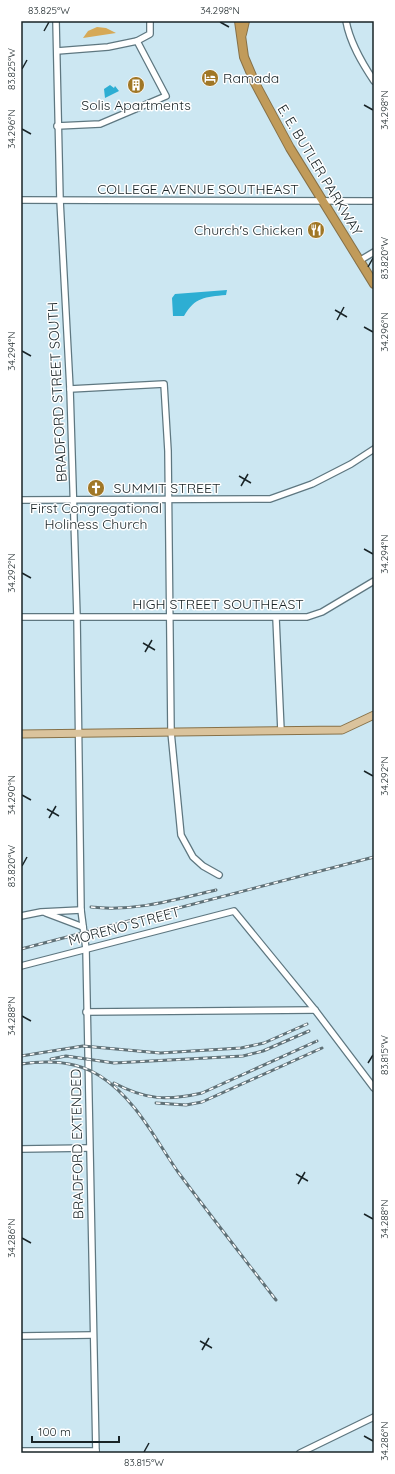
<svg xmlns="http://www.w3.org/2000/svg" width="395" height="1474" viewBox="0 0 395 1474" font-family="Quicksand,sans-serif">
  <rect width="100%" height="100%" fill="#cce7f2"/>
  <polygon fill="#d6a957" points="97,27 106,28 116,33 83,38 88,31"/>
  <g fill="#2daed3">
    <polygon points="110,85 114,88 115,86 119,91 105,98 104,89"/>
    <path d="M227 290 226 295C205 297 195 297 184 316H173L172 298 175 294Z"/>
  </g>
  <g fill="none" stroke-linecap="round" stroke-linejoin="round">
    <g stroke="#5e7780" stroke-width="8">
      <g id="minor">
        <polyline points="56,21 60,200 70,389 77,617 81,910 86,949 96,1453"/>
        <path d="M346 21C350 43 362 63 374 81"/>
        <polyline points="57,51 108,47 137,41"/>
        <polyline points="57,126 100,124 166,96 137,41 150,34 150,21"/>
        <polyline points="21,200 374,201"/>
        <polyline points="359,261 374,252"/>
        <polyline points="70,389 164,384 168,451 171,732 181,835 193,857 203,866 219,875"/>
        <polyline points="21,500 270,499 312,484 351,464 374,449"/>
        <polyline points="21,617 307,617 322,612 374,581"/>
        <polyline points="276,618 281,731"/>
        <polyline points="46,913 83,927"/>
        <polyline points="21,916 41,912 81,910"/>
        <polyline points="21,966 234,911 315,1010 374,1088"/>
        <polyline points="86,1012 315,1010"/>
        <polyline points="21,1149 89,1148"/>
        <polyline points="21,1336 92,1335"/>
        <polyline points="21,1451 96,1451"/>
        <polyline points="300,1453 374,1417"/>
      </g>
    </g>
    <g stroke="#867148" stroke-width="9">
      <polyline id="major" points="21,734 342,730 374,715"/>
    </g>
    <g stroke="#867148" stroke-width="10">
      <g id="highway">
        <polyline points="239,21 244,57 255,83 290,148 374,284"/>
        <polyline points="242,34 245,21"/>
      </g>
    </g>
    <use href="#minor" stroke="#fff" stroke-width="5.5"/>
    <use href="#major" stroke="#dac39c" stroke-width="7"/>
    <use href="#highway" stroke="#c19b5a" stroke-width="8"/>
    <g stroke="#607177" stroke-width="3">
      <g id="rail">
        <path d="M91 907C134 912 174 900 216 890"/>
        <polyline points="21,949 374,857"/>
        <polyline points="21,1056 83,1046 160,1053 241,1048 264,1043 307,1024"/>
        <polyline points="51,1059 66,1056 114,1063 243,1056 263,1051 309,1031"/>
        <path d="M21 1064C47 1060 77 1061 100 1076 135 1098 155 1139 178 1172 210 1215 243 1257 276 1300"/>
        <path d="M114 1083C146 1100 167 1101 202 1093L317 1041"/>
        <polyline points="156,1103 186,1105 202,1102 322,1048"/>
      </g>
    </g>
    <use href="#rail" stroke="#fff" stroke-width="1.5" stroke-dasharray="4.5" stroke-linecap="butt"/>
  </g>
  <path fill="none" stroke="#192427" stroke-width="1.5" d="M220 22 229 27M44 31 49 22M22 69 27 60M364 105 373 110M22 129 31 134M368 267 373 258M335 310 347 317M337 320 344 307M364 327 373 332M22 351 31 356M239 476 251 483M241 486 248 474M364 549 373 554M22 573 31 578M143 643 155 650M145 652 152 640M364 771 373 776M22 795 31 800M47 809 59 816M49 818 56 806M22 866 27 857M22 1016 31 1021M368 1063 373 1055M296 1174 308 1181M298 1184 305 1172M364 1214 373 1219M22 1238 31 1243M200 1341 212 1348M202 1350 209 1338M364 1436 373 1441M144 1452 149 1443"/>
  <defs>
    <g id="hotel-disc" transform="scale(0.9)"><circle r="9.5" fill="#a07726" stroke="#fff"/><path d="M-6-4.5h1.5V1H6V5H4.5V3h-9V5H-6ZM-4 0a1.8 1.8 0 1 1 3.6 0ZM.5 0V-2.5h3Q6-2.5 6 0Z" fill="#fff"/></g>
    <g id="building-disc" transform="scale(0.9)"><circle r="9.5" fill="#a07726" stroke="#fff"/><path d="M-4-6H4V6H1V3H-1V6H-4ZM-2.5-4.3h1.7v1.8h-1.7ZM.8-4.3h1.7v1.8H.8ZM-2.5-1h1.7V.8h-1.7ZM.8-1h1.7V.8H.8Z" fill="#fff"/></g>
    <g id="restaurant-disc" transform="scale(0.9)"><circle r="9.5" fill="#a07726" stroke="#fff"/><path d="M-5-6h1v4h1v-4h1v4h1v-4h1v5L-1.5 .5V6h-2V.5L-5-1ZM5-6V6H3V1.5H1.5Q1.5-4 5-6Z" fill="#fff"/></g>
    <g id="church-disc" transform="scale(0.9)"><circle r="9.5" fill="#a07726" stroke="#fff"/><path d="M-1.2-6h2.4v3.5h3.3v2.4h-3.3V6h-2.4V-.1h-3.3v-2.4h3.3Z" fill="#fff"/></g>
  </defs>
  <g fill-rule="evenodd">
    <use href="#hotel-disc" x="210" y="78"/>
    <use href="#building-disc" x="136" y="85"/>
    <use href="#restaurant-disc" x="316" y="230"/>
    <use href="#church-disc" x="96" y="488"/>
  </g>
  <g text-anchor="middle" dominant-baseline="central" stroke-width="3" stroke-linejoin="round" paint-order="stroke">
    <g font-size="14" fill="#192427" stroke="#fff">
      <text x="223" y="78" text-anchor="start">Ramada</text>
      <text x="136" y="105">Solis Apartments</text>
      <text x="303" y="230" text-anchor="end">Church's Chicken</text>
      <text x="96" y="508">First Congregational<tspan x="96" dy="16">Holiness Church</tspan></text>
    </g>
    <g font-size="14" fill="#192427" stroke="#fff">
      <text transform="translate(320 170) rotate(59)">E. E. BUTLER PARKWAY</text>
      <text x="198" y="189">COLLEGE AVENUE SOUTHEAST</text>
      <text transform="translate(57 392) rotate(-93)">BRADFORD STREET SOUTH</text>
      <text x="167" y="488">SUMMIT STREET</text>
      <text x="218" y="604">HIGH STREET SOUTHEAST</text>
      <text transform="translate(124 926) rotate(-15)">MORENO STREET</text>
      <text transform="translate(77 1144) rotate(-91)">BRADFORD EXTENDED</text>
    </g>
  </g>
  <rect width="395" height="1474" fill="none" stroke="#ffffff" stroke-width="44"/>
  <path d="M32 1436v6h87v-6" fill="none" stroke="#192427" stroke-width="2"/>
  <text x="38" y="1436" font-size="12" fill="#192427" stroke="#ffffff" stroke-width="3" paint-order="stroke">100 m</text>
  <rect x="22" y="22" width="351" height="1430" fill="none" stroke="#192427" stroke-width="1.5"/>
  <g font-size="10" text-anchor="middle" fill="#192427">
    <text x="49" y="14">83.825°W</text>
    <text x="220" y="14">34.298°N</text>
    <text transform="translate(11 69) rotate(-90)" y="4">83.825°W</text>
    <text transform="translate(384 110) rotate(-90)" y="4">34.298°N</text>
    <text transform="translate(11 129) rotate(-90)" y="4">34.296°N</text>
    <text transform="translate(384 258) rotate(-90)" y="4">83.820°W</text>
    <text transform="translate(384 332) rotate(-90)" y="4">34.296°N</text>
    <text transform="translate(11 351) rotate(-90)" y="4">34.294°N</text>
    <text transform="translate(384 554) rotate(-90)" y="4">34.294°N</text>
    <text transform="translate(11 573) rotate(-90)" y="4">34.292°N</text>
    <text transform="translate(384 776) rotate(-90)" y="4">34.292°N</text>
    <text transform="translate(11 795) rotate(-90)" y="4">34.290°N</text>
    <text transform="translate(11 866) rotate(-90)" y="4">83.820°W</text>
    <text transform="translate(11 1016) rotate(-90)" y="4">34.288°N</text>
    <text transform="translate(384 1055) rotate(-90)" y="4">83.815°W</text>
    <text transform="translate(384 1219) rotate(-90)" y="4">34.288°N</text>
    <text transform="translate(11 1238) rotate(-90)" y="4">34.286°N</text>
    <text transform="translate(384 1441) rotate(-90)" y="4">34.286°N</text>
    <text x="144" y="1466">83.815°W</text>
  </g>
</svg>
